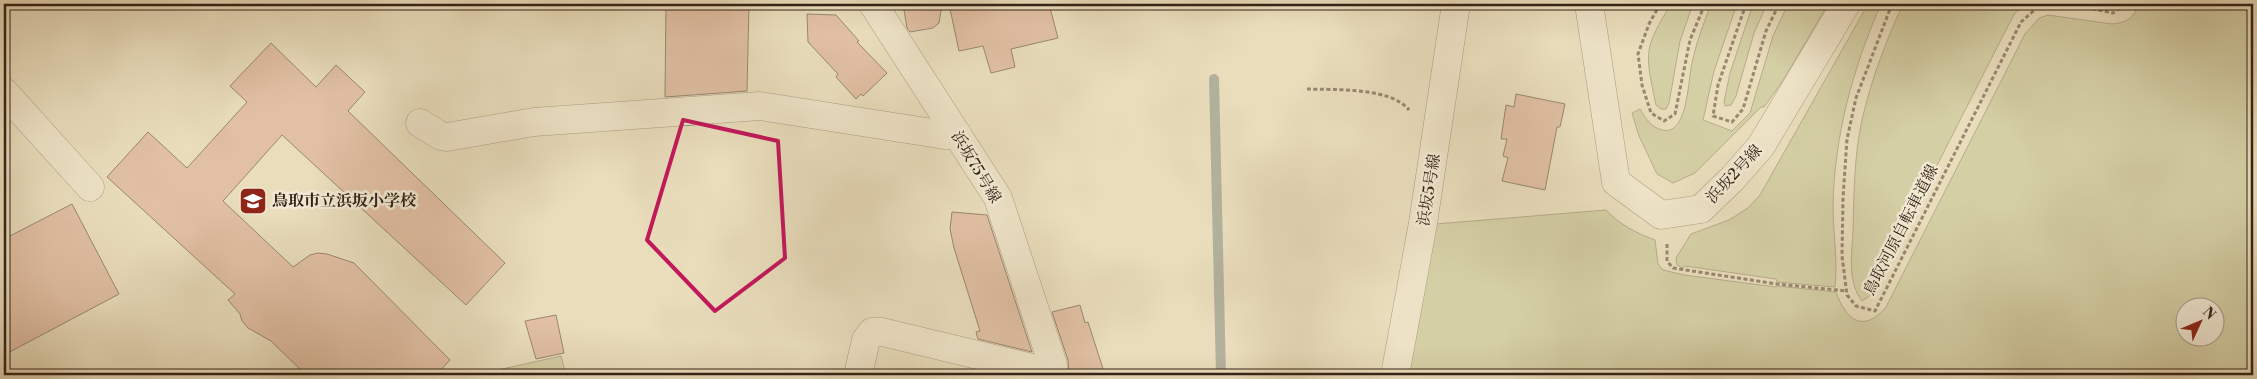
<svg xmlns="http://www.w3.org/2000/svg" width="2257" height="379" viewBox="0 0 2257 379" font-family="'Libre Bodoni','Noto Serif JP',serif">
  <rect width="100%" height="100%" fill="#e9ddbc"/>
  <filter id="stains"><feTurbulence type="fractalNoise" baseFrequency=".004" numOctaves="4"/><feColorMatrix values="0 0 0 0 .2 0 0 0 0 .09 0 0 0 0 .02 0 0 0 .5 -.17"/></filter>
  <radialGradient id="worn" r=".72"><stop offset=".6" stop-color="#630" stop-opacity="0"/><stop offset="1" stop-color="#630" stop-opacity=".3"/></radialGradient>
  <g fill="#bdbf8c" stroke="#787051" fill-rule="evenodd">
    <path d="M1671 4H1693L1680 41 1669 103 1666 109H1661L1656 105C1645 52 1643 50 1671 4Z"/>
    <path d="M1711 4H1737L1714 71 1703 120 1732 131 1750 113 1773 36 1788 4H1828L1784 79 1764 107H1761L1695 173 1673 183 1657 174 1639 136 1632 113 1640 109C1646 119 1651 127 1662 130 1688 137 1688 79 1692 63 1696 43 1704 23 1711 4Z"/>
    <polygon points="1753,4 1767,4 1754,33 1736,96 1731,105 1725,106 1724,102 1730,73"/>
    <path d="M1868 4H1881C1853 68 1834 136 1833 207 1833 232 1838 262 1835 287L1777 282 1776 279 1685 266 1683 268 1677 265 1676 258 1691 234 1729 220 1748 208 1760 195Z"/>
    <path d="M1903 4H2026L2015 13 2010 22 1871 295 1862 301C1847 282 1852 254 1853 231 1854 194 1854 156 1862 120 1871 80 1886 41 1903 4Z"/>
    <path d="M2137 4H2253V375H1409L1436 224 1606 210C1620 225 1636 233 1655 240L1658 264 1663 270 1684 275 1776 287 1777 286 1836 292C1846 320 1863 334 1886 307L2025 34 2039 18 2048 15 2112 24C2125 23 2136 18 2137 4ZM2184 306H2214V336H2184Z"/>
    <polygon points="561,356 566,375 475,375"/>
  </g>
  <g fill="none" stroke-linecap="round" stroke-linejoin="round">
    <polyline stroke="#727d79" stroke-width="10" points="1214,79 1221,375"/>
  </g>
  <g fill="#d79e88" stroke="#342216">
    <polygon points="666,4 749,4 747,91 665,97"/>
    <polygon points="903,4 942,4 939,23 933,28 910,32 907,28"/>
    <polygon points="949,4 1049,4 1058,38 1011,49 1015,67 991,73 983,46 959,51"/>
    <polygon points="807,14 836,15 859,41 857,42 887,73 863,96 861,94 856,99 836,77 838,74 808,42"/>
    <polygon points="271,43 316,87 336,65 365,92 348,111 505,263 466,305 282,135 223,201 293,267 310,255 318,253 327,254 354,263 450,360 436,375 306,375 271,341 248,328 242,321 240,314 228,300 235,294 107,177 148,132 187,168 247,102 230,86"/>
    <polygon points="1516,94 1565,104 1560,127 1557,127 1545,190 1502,181 1508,158 1503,156 1507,139 1501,139 1506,105 1514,107"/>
    <polygon points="72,204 119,294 4,355 4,239"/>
    <polygon points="952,212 987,215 1032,352 978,339 976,332 980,331 954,248 950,229"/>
    <polygon points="1080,305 1085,323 1088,322 1105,375 1069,375 1068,360 1052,312"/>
    <polygon points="556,315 564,353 536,359 525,321"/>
  </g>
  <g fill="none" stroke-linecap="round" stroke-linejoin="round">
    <g stroke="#615140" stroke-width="29">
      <g id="minor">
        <polyline points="873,4 998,198 1053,365 1053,375"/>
        <polyline points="1589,4 1616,182 1661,215 1701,209 1732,179 1761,146 1846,4"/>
        <polyline points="4,92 90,187"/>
        <polyline points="420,123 441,136 447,137 534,122 760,106 945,135 957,134"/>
        <polyline points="858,375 866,340 872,332 882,332 1053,373"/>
        <polyline points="1395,375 1423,223 1456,4"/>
      </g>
    </g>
    <g stroke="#342216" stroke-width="3" stroke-dasharray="4 2.5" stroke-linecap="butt">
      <polyline points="1660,4 1649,24 1638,54 1642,85 1651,113 1664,121 1675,114 1690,40 1705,4"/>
      <polyline points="1746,4 1718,85 1713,116 1732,122 1743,109 1766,31 1779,4"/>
      <polyline points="1892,4 1856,98 1847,139 1843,198 1842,256 1847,295 1856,306 1875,311 2021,22 2039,6 2070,4 2113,13 2126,4"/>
      <path d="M1307 89C1335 90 1391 87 1409 110"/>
      <polyline points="1667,244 1667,261 1673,268 1777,284 1847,291"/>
    </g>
    <use href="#minor" stroke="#f1e9d3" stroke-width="28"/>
  </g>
  <path d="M0 0H2257V379H0ZM683 120 778 141 785 258 715 311 647 240Z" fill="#e9ddbc" fill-opacity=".55" fill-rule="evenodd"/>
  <path fill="none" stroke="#c2185b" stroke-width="4" stroke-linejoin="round" d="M683 120 778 141 785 258 715 311 647 240Z"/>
  <defs>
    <g id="school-square" transform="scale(1.4375)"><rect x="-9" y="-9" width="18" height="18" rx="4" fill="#8f2418" stroke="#f1e9d3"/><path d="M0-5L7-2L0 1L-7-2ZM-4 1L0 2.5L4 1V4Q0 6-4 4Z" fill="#fff"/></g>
  </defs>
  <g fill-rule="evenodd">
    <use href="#school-square" x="253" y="201"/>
  </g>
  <g text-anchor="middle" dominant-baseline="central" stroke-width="5" stroke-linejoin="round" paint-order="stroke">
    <g font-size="16" fill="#342216" stroke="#f1e9d3">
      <text transform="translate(976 167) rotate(59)">浜坂75号線</text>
      <text transform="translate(1734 174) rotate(-47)">浜坂2号線</text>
      <text transform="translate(1429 190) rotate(-81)">浜坂5号線</text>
      <text transform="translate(1901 230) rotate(-63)">鳥取河原自転車道線</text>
    </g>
    <g font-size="16" font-weight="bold" fill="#342216" stroke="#f1e9d3" text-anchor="start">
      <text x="272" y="201">鳥取市立浜坂小学校</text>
    </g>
  </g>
  <rect width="2257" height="379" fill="none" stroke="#e9ddbc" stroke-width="20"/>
  <rect x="5" y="5" width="2247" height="369" fill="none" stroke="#342216" stroke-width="2.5"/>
  <rect x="10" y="10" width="2237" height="359" fill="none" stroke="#342216"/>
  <g transform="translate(2200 322) rotate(46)"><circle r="24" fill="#f1e9d3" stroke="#a59987"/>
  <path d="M0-4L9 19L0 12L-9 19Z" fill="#8f2418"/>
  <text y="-8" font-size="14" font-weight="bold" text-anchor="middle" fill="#342216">N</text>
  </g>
  <rect width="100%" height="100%" filter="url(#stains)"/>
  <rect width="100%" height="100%" fill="url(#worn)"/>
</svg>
